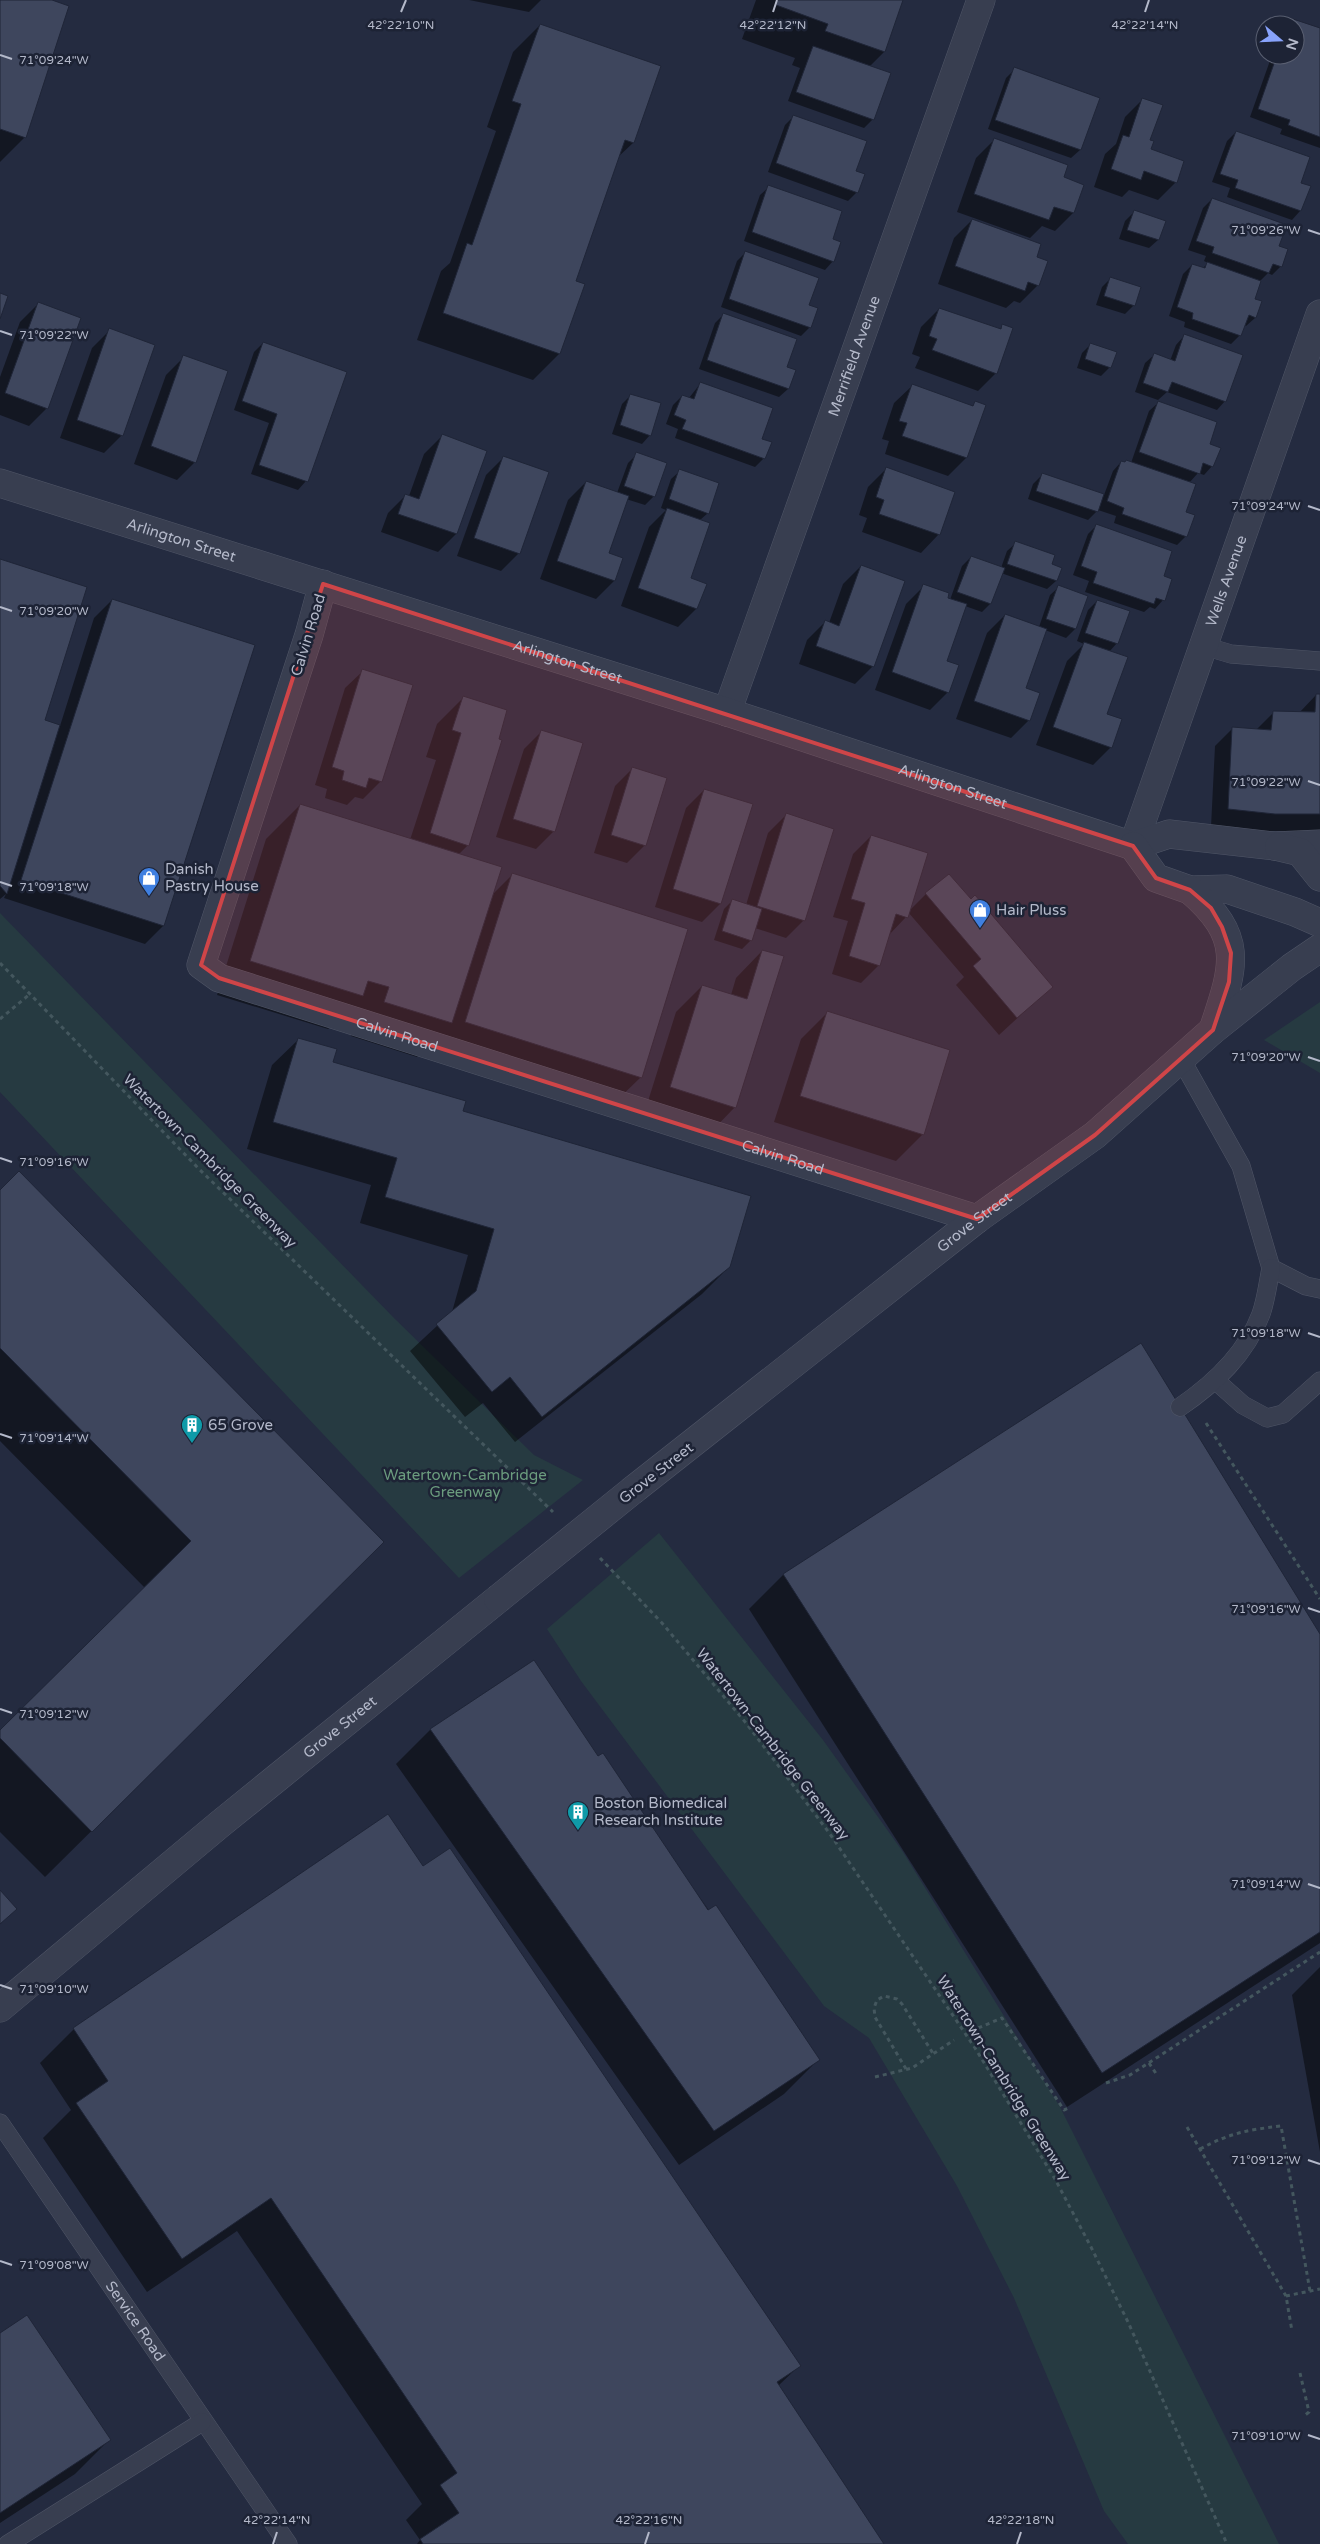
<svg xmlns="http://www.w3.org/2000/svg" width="1320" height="2544" viewBox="0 0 1320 2544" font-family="'Varela Round',sans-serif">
  <rect width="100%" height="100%" fill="#242b40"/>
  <g fill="#263a41">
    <polygon points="0,913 394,1318 534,1455 583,1480 459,1578 0,1092"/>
    <polygon points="1320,1002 1320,1073 1264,1040"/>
    <polygon points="659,1533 823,1740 903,1852 1060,2107 1279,2544 1128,2544 1104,2511 1014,2298 957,2186 869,2038 824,2006 581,1681 547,1629"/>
  </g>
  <g fill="#0007">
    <polygon points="0,0 48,0 25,137 0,162"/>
    <polygon points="469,0 541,0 529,12"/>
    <polygon points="756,0 902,0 884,52 869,67 873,119 864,128 788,101 800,68 792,65 795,58 742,39"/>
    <polygon points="1291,19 1320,29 1320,148 1280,134 1282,129 1250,117 1272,55 1295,55 1295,25 1285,25"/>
    <polygon points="540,25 659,67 633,143 617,158 575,282 559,354 533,380 417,340 441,271 450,263 496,131 487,127 513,52"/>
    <polygon points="1015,69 1098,99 1080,150 1071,158 988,129 1006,78"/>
    <polygon points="1143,99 1150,150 1176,182 1158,200 1129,190 1122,197 1094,187 1105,154 1116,144 1125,117"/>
    <polygon points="794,116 855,172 857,192 848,201 768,172 785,125"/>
    <polygon points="1236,132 1300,184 1309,187 1300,211 1292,220 1227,197 1230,188 1212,182 1227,141"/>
    <polygon points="994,140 1063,178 1083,186 1073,213 1055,231 1042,226 1030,238 957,212 976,158"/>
    <polygon points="769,187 831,240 833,261 825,270 744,241 760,195"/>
    <polygon points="1212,199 1277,247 1281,266 1272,275 1268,273 1259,282 1253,299 1260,302 1255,318 1246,326 1244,325 1240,335 1231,344 1184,327 1185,322 1169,316 1183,274 1192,265 1202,269 1208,263 1204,261 1206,256 1188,250 1203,208"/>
    <polygon points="1134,212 1158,240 1149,248 1119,239 1125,221"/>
    <polygon points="972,220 1035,258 1038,285 1020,303 1014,301 1006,308 938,284 954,238"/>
    <polygon points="745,253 807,306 810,327 801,336 721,307 737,261"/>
    <polygon points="1110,279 1134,305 1125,314 1096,305 1102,287"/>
    <polygon points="38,304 47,408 29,426 0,415 0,377 20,322"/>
    <polygon points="939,309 999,330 1003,326 996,373 978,391 915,368 920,357 912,354 921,327"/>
    <polygon points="724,314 785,368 794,371 788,389 779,397 699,369 715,323"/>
    <polygon points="110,330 122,435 104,453 60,438 92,348"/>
    <polygon points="1184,336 1225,401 1217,410 1167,392 1158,400 1135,392 1145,363 1154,355 1170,361 1176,345"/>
    <polygon points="263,343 306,481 298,490 251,474 269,423 234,410 254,352"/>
    <polygon points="1090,345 1110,367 1101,376 1077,368 1082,353"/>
    <polygon points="184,357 195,462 177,480 134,464 166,375"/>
    <polygon points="700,384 760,440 764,458 755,467 675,438 678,429 666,424 673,405 682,396 689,398"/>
    <polygon points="912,386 971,407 976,402 984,406 966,458 948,476 885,454 889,441 882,439 894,403"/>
    <polygon points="631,395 650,435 642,444 612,434 622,404"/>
    <polygon points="1158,403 1208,445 1212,466 1204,475 1198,473 1189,483 1184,513 1186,536 1177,545 1114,523 1116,516 1098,510 1088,520 1028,499 1033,484 1042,475 1104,495 1113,471 1121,462 1131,463 1149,411"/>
    <polygon points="442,436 485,451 456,534 438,552 381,532 388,513 406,495 409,496 424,454"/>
    <polygon points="637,454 654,496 645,505 626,499 607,554 621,559 614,581 596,599 540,579 568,500 586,482 617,493 628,463"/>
    <polygon points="503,458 519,553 501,571 457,556 486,475"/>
    <polygon points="886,469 953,493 938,535 921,553 862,532 867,518 859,515 868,487"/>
    <polygon points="680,471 708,513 700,520 690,579 696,609 678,627 621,606 649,527 666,510 661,508 671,479"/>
    <polygon points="1096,526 1162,577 1163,600 1155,609 1150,607 1144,612 1085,592 1089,581 1073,575 1088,534"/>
    <polygon points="1016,543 1060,569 1056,581 1047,589 1001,573 990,604 982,612 965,606 945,662 948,692 930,710 875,690 906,604 924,586 950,600 962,566 971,557 1001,568 1007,551"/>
    <polygon points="0,561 44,721 60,726 94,618 112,600 253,646 163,926 145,944 4,898 6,894 0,899"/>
    <polygon points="861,566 873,666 855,684 799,664 807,640 825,622 829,623 843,584"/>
    <polygon points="1059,587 1086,597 1075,629 1066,638 1045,630 1025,689 1029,720 1011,738 956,719 987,633 1005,615 1039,627 1050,595"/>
    <polygon points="1097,601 1117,643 1109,652 1106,715 1111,747 1093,765 1036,745 1067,661 1084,644 1077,641 1088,610"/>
    <polygon points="363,671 381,781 363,799 355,797 347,805 325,798 327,789 315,785 345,688"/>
    <polygon points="1316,695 1320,695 1320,831 1256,831 1211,827 1215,746 1233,728 1256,730 1274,712 1299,713"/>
    <polygon points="463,698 468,845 458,855 491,896 512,875 641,1077 606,1111 439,1035 417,1057 351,1036 356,1022 341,1017 328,1029 217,995 266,839 300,805 410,840 436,760 426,757 437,724"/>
    <polygon points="542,731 554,831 536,849 496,837 524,749"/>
    <polygon points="633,768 645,845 627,863 594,853 615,786"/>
    <polygon points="704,790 720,904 702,922 655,907 686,808"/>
    <polygon points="786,815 804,920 786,938 755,928 751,940 742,949 714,940 724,909 732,901 746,905 768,833"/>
    <polygon points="871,836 906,917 888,936 879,965 861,983 832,974 848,921 833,917 853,854"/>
    <polygon points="926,894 1051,987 999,1035 956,985 964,977 908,912"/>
    <polygon points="762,951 735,1107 709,1134 644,1114 676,1012 702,986 731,995 736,978"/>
    <polygon points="827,1013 923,1134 896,1161 774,1122 801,1039"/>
    <polygon points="299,1039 332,1063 461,1112 729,1267 702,1294 515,1442 483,1403 465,1417 410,1351 452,1312 468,1255 360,1223 371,1185 247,1149 272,1065"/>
    <polygon points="0,1191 383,1542 45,1877 0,1832 0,1732 145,1588 0,1441"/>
    <polygon points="1140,1345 1320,1636 1320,1943 1067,2107 749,1609 783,1575"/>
    <polygon points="533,1661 598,1758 818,2060 784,2094 679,2165 396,1764 430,1730"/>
    <polygon points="388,1816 423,1868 799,2366 778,2386 883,2544 417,2544 420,2540 406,2520 422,2504 237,2231 147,2292 43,2138 71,2110 40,2063 74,2029"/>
    <polygon points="1320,1967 1320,2152 1292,1995"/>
    <polygon points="0,2334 109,2440 75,2474 0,2523"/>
  </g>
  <g fill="#3e465d" stroke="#1f2537">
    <polygon points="0,0 52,0 69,6 26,138 0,129"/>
    <polygon points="777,0 903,0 885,52 825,31 828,24 776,5"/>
    <polygon points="1290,18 1320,28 1320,137 1288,125 1290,120 1258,109 1277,55 1295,55 1295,25 1288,25"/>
    <polygon points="540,24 661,66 634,143 625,140 576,281 585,284 560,354 443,313 467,243 472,245 521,104 512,101"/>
    <polygon points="813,46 891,73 874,120 796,92"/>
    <polygon points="1014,67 1100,98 1081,150 995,120"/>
    <polygon points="1142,98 1163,105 1150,140 1154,141 1151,149 1184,161 1177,183 1144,171 1141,180 1111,169 1123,135 1129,137"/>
    <polygon points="793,115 867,141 856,171 865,174 858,193 776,163"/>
    <polygon points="1236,131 1310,157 1301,183 1311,186 1301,211 1235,188 1238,180 1220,174"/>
    <polygon points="994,138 1068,165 1064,177 1084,185 1074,213 1054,207 1049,220 974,194"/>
    <polygon points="768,185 842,211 833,239 841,242 834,262 752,232"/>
    <polygon points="1212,198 1287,225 1279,246 1288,249 1282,267 1273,264 1269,273 1212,253 1214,247 1196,241"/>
    <polygon points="1134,210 1166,221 1159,240 1127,230"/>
    <polygon points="972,219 1041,244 1037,257 1048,261 1039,286 1028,282 1025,291 955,266"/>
    <polygon points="745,251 819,278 809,305 818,308 811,328 729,299"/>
    <polygon points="1207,262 1261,281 1255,299 1262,301 1256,318 1249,315 1241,336 1192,319 1193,313 1177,307 1192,264 1205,268"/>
    <polygon points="1110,277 1141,287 1135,306 1104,296"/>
    <polygon points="0,293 8,296 0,319"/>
    <polygon points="38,302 81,318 48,409 5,393"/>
    <polygon points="939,308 1001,329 1002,324 1013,328 997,374 932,350 937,339 929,336"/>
    <polygon points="723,313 797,339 787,367 796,370 789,389 707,360"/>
    <polygon points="109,328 155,345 123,436 77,420"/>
    <polygon points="1184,334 1243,355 1226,402 1172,382 1168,392 1143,383 1154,353 1175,361"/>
    <polygon points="263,342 347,372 308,482 259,465 277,414 242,401"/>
    <polygon points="1090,343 1117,352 1111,368 1085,359"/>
    <polygon points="183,355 228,371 196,463 151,446"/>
    <polygon points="700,382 773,408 762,439 772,442 765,459 682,429 686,420 674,415 682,395 694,399"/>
    <polygon points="912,384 973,406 975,401 986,405 967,458 902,436 907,423 899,421"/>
    <polygon points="630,394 661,403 651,436 620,425"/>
    <polygon points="1158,401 1217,422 1210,444 1221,448 1213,467 1203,463 1200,474 1139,452"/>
    <polygon points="442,434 487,451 457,534 398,514 405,494 419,499"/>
    <polygon points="636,452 667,463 655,497 624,486"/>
    <polygon points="503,456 549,472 520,554 474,538"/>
    <polygon points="1126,460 1196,484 1186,512 1195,515 1187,537 1122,514 1124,508 1107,501 1121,461 1125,462"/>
    <polygon points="886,467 955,492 940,535 879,514 884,500 876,497"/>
    <polygon points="679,469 719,483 709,514 669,499"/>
    <polygon points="1042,473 1104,494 1098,512 1036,491"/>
    <polygon points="586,481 629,496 609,553 623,558 615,581 557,561"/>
    <polygon points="667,508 710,523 691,578 707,584 697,609 638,588"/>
    <polygon points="1096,524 1172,551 1164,576 1172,579 1165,601 1156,598 1154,604 1093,583 1097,572 1081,566"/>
    <polygon points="1015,541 1055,555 1052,564 1062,568 1057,581 1007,564"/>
    <polygon points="971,556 1005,568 991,604 957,592"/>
    <polygon points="0,559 87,587 45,720 60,725 7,894 0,886"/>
    <polygon points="861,565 905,581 874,667 816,646 825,620 839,626"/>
    <polygon points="923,584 949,593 948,598 967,604 947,661 959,665 949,693 892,672"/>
    <polygon points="1058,585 1088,596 1076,629 1046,619"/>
    <polygon points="112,599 255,645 164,926 21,880"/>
    <polygon points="1097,600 1130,611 1118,644 1085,633"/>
    <polygon points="1005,614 1047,629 1026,688 1040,693 1030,721 974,701"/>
    <polygon points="1084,642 1128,657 1107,714 1122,719 1112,748 1053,727"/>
    <polygon points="362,669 413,685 382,782 369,778 366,788 342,780 344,771 332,767"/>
    <polygon points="1316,694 1320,694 1320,814 1275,814 1228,809 1232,727 1271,730 1273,711 1315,712"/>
    <polygon points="463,696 507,710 499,739 502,740 469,846 430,833 461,733 452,730"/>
    <polygon points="541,730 583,743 555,832 513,819"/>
    <polygon points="632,767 667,778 646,846 611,835"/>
    <polygon points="704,789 753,804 721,904 673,889"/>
    <polygon points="300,804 502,867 452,1023 384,1002 389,987 368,981 363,996 250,961"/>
    <polygon points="786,813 834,829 805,921 757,906"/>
    <polygon points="871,835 928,853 908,918 896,914 880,966 849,956 865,903 851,899"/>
    <polygon points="512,873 688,929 642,1078 465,1022"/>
    <polygon points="949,874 971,899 975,895 1053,987 1017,1018 973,966 981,959 925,893"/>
    <polygon points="732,899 762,909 752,941 722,931"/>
    <polygon points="762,950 784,956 736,1108 670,1087 702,985 747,999"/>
    <polygon points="827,1011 950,1050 924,1135 800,1096"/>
    <polygon points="298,1038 337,1049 333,1062 466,1101 463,1111 751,1196 730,1267 542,1417 510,1377 492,1392 436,1324 476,1291 494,1229 385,1197 397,1158 273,1122"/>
    <polygon points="19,1171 384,1542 92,1832 0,1738 0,1730 191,1541 0,1348 0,1190"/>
    <polygon points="1141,1343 1320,1634 1320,1932 1102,2073 783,1574"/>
    <polygon points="534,1660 598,1756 603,1753 708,1910 716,1905 820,2060 714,2131 430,1729"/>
    <polygon points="388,1814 423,1866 450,1848 801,2366 777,2382 884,2544 423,2544 420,2539 459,2513 440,2485 457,2473 271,2198 182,2259 76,2103 108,2081 73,2028"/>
    <polygon points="0,1890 17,1909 0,1924"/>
    <polygon points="27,2315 111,2440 0,2513 0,2333"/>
  </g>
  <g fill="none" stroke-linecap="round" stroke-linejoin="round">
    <g stroke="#505667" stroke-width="19">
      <g id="service">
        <polyline points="1204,646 1231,654 1320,661"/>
        <polyline points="1181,1059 1241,1166 1271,1268 1306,1286 1320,1289"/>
        <polyline points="1215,1380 1243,1405 1267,1418 1283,1414 1320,1381"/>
        <path d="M1180 1407C1215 1383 1246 1354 1261 1314 1266 1300 1268 1283 1271 1268"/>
        <path id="s1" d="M0 2123 288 2544"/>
        <polyline points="8,2544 202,2422"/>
      </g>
    </g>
    <g stroke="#505667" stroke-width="29">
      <g id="minor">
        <path id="s2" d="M323 584 309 635 201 965 219 978 977 1219"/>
        <path id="s3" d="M727 712 981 0"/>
        <path id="s4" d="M1133 846 1320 314"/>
      </g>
    </g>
    <g stroke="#505667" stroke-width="29">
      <g id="tertiary">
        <path id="s5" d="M0 483 727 712 1133 846 1169 834 1274 846 1320 844"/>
        <polyline points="1133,846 1156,878 1190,890 1227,889 1295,912 1320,923"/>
        <polyline points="1279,847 1300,852 1320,877"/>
        <path d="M1190 890C1246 938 1234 967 1213 1030"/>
        <path id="s6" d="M633 1490 977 1219 1095 1135 1213 1030 1292 967 1320 948"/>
        <path id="s7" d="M0 2008 220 1824 498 1599"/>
      </g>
    </g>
    <g stroke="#44575e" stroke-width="3" stroke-dasharray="4 4" stroke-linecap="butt">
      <polyline points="0,963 200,1170 553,1512"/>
      <polyline points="0,1019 30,994"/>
      <polyline points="1206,1423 1320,1599"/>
      <polyline points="600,1558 662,1623 746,1723 830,1834 975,2048 1055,2179 1091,2247 1128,2322 1227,2544"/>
      <polyline points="971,2031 1002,2018 1064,2110 1069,2108"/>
      <polyline points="1149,2063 1157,2075"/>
      <polyline points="906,2069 875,2017 874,2008 877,2000 884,1996 897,1999 902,2004 934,2055"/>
      <polyline points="875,2077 912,2068 954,2040"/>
      <polyline points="1106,2083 1130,2075 1320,1952"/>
      <polyline points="1187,2127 1286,2296 1292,2331"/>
      <path d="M1200 2149C1230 2133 1247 2130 1281 2126L1310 2291"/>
      <polyline points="1286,2296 1320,2289"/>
      <polyline points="1300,2373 1309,2412 1304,2416"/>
    </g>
    <use href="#service" stroke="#383e50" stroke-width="18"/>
    <use href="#minor" stroke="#383e50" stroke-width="28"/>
    <use href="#tertiary" stroke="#383e50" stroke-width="28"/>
    <g stroke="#505667" stroke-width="29" stroke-linecap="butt">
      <polyline id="tertiary-bridge" points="498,1599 633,1490"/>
    </g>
    <use href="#tertiary-bridge" stroke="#383e50" stroke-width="28"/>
  </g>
  <path fill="#cf4548" fill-opacity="0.2" stroke="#cf4548" stroke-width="4" stroke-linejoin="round" d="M323 584 1133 846 1156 878 1190 890 1211 908 1222 927 1231 953 1229 982 1213 1030 1095 1135 977 1219 219 978 201 965Z"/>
  <path fill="none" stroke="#b4b9ca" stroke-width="2" d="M401 12 406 0M773 12 777 0M1145 12 1149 0M0 55 12 59M1308 230 1320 234M0 331 12 335M1308 506 1320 510M0 607 12 611M1308 781 1320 785M0 882 12 886M1308 1057 1320 1061M0 1158 12 1162M1308 1333 1320 1337M0 1434 12 1438M1308 1608 1320 1612M0 1709 12 1713M1308 1884 1320 1888M0 1985 12 1989M1308 2160 1320 2164M0 2261 12 2265M1308 2435 1320 2439M273 2544 277 2532M645 2544 649 2532M1017 2544 1021 2532"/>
  <defs>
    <g id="shop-pin" transform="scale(1.125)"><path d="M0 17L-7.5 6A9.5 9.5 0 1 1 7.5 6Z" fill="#3f7fe0" stroke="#1d2335"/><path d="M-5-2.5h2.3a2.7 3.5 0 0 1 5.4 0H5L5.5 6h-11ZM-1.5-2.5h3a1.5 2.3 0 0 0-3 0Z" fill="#fff"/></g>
    <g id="building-pin" transform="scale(1.125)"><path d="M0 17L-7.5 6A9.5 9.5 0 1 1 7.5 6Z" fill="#0f9aa8" stroke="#1d2335"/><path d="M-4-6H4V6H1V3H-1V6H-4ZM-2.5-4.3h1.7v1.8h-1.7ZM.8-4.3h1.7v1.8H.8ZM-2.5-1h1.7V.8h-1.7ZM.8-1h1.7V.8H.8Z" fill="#fff"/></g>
  </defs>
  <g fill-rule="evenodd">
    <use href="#shop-pin" x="149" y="878"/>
    <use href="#shop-pin" x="980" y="910"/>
    <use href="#building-pin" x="192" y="1425"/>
    <use href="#building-pin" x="578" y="1812"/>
  </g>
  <g text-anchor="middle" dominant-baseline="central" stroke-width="5" stroke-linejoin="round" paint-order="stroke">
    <g font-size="15" fill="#b4b9ca" stroke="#1d2335">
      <text stroke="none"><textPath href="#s3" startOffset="378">Merrifield Avenue</textPath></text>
      <text stroke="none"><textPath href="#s5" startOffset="190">Arlington Street</textPath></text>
      <text stroke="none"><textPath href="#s4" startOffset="281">Wells Avenue</textPath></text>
      <text transform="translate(308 635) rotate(-73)">Calvin Road</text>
      <text stroke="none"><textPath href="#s5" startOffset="595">Arlington Street</textPath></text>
      <text stroke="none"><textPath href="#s5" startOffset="1000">Arlington Street</textPath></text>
      <text stroke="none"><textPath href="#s2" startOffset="609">Calvin Road</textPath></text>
      <text stroke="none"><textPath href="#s2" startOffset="1014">Calvin Road</textPath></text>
      <text transform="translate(210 1161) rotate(45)">Watertown-Cambridge Greenway</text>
      <text stroke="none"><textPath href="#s6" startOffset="434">Grove Street</textPath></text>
      <text transform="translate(656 1473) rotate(-38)">Grove Street</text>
      <text stroke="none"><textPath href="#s7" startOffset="441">Grove Street</textPath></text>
      <text transform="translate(773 1744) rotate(52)">Watertown-Cambridge Greenway</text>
      <text transform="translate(1004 2078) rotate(58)">Watertown-Cambridge Greenway</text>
      <text stroke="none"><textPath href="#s1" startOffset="240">Service Road</textPath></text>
    </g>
    <g font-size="15" fill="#b4b9ca" stroke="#1d2335" text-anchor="start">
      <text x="165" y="869">Danish<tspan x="165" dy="17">Pastry House</tspan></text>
      <text x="996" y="910">Hair Pluss</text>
      <text x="208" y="1425">65 Grove</text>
      <text x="594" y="1803">Boston Biomedical<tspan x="594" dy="17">Research Institute</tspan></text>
    </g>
    <g font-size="15" fill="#6b9c7e" stroke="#1d2335">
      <text x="465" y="1475">Watertown-Cambridge<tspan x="465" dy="17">Greenway</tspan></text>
    </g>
  </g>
  <g font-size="12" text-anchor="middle" fill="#b4b9ca" stroke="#1d2335" stroke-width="5" stroke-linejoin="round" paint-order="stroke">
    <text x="1145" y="29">42°22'14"N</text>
    <text x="401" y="29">42°22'10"N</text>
    <text x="773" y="29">42°22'12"N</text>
    <text x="54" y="64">71°09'24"W</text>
    <text x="1266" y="234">71°09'26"W</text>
    <text x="54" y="339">71°09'22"W</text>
    <text x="1266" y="510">71°09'24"W</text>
    <text x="54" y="615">71°09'20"W</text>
    <text x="1266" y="786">71°09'22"W</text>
    <text x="54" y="891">71°09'18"W</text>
    <text x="1266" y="1061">71°09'20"W</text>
    <text x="54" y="1166">71°09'16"W</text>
    <text x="1266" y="1337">71°09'18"W</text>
    <text x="54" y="1442">71°09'14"W</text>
    <text x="1266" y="1613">71°09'16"W</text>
    <text x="54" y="1718">71°09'12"W</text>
    <text x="1266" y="1888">71°09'14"W</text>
    <text x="54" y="1993">71°09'10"W</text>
    <text x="1266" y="2164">71°09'12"W</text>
    <text x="54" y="2269">71°09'08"W</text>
    <text x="1266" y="2440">71°09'10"W</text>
    <text x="277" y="2524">42°22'14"N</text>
    <text x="649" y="2524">42°22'16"N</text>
    <text x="1021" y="2524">42°22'18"N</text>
  </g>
  <g transform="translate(1280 40) rotate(109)"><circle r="24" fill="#1d2335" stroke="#595f71"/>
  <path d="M0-4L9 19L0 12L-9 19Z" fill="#88a3fc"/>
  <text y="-8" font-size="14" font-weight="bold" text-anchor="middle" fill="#b4b9ca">N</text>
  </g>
</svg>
